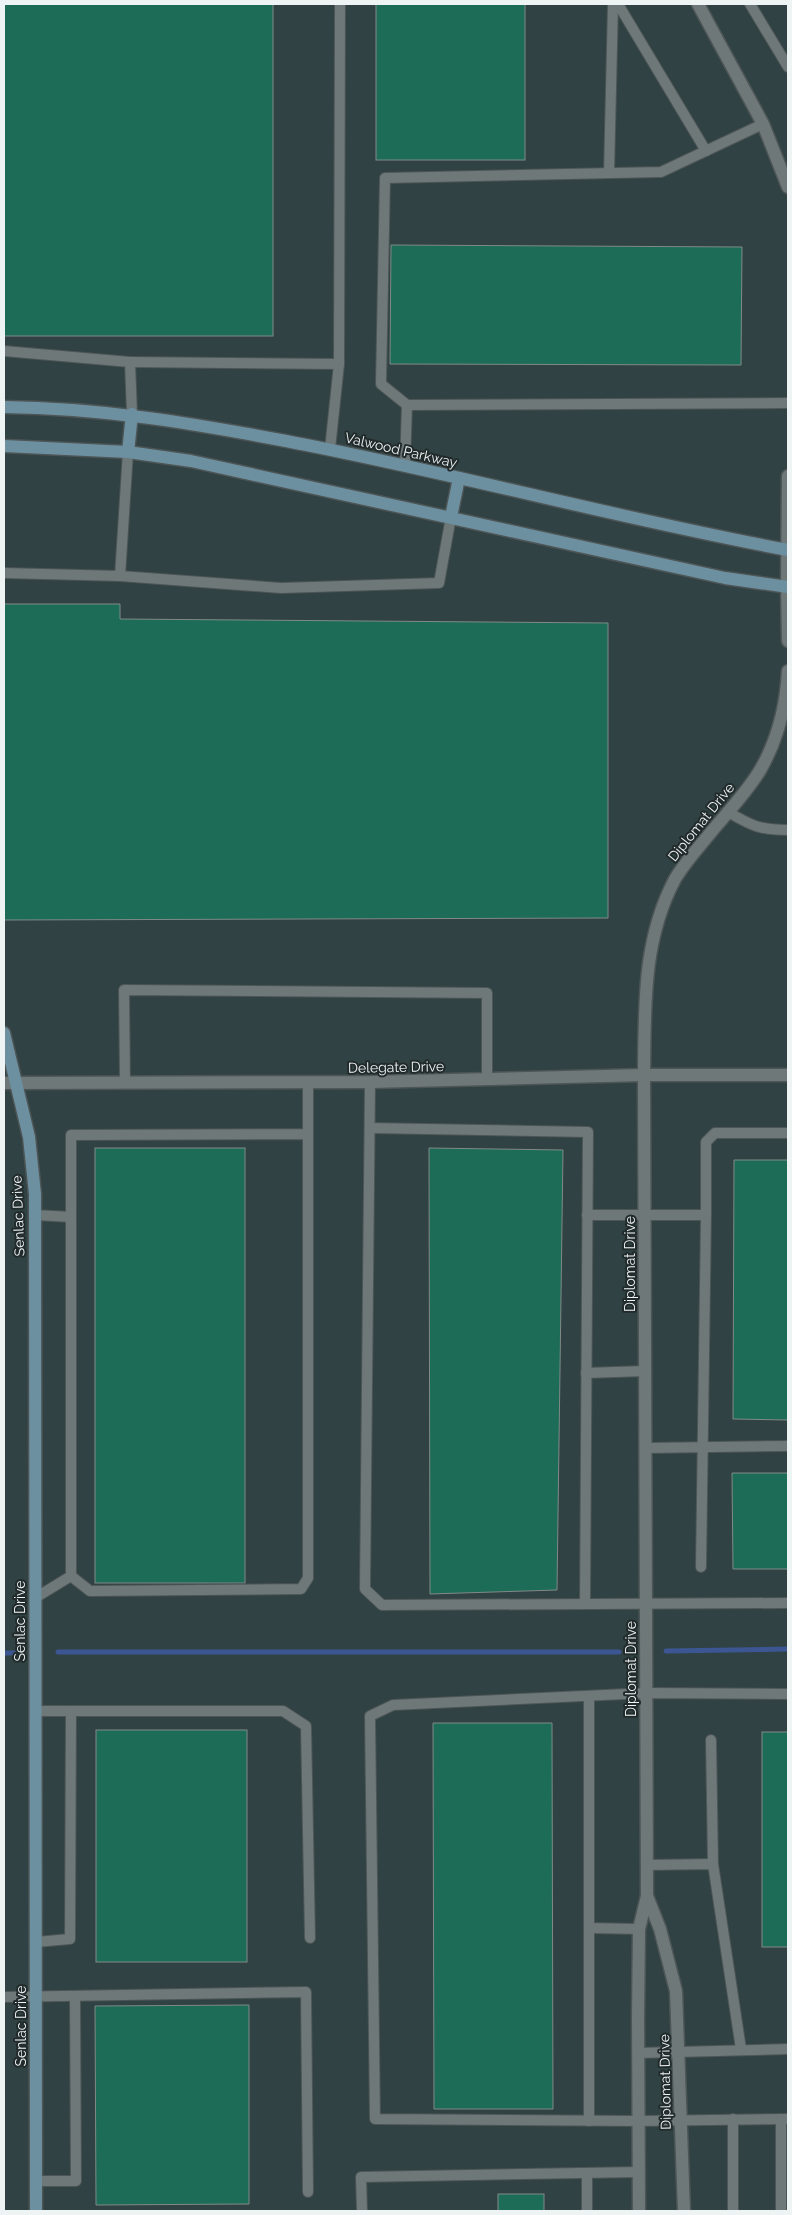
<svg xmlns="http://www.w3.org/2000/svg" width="792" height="2215" viewBox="0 0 792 2215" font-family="Raleway,sans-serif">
  <rect width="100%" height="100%" fill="#2c3536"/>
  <rect fill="#304243" x="4" y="4" width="784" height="2207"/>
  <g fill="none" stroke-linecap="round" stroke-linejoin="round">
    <g stroke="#3b5692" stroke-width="5">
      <polyline points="666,1651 788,1649"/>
      <polyline points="58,1652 619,1652"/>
      <polyline points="4,1653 15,1653"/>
    </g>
  </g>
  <g fill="#1c6c58" stroke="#818a87">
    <rect x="4" y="4" width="269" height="332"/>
    <rect x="376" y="4" width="149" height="156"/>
    <polygon points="391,245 742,247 741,365 390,364"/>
    <polygon points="4,604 120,604 120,619 608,623 608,918 4,920"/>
    <rect x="95" y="1148" width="150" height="435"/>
    <polygon points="429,1148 563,1150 557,1590 430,1594"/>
    <polygon points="734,1160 788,1160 788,1420 733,1419"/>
    <polygon points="732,1473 788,1473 788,1569 733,1569"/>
    <polygon points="433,1723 552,1723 553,2109 434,2109"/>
    <rect x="96" y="1730" width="151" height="232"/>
    <rect x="762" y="1732" width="26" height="215"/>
    <polygon points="249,2005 249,2204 96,2205 95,2006"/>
    <rect x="498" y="2194" width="46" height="17"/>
  </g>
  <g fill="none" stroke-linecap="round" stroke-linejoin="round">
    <g stroke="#4d5556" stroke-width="12">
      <g id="lane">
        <polyline points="618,4 706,151"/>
        <polyline points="750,4 788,67"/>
        <polyline points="609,173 613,4"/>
        <polyline points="4,351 130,362 132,414"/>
        <polyline points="130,362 339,364"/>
        <polyline points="407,405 381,384 385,178 661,172 763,124"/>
        <polyline points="330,449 339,364 340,4"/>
        <polyline points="405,466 407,405 788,403"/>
        <polyline points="4,573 120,576 281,588 439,583 451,517"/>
        <polyline points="120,576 128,452"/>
        <path d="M728 812C752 826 760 830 788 830"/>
        <polyline points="125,1082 124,990 487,993 487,1080"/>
        <polyline points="308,1082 308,1578 301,1589 90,1591 71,1576 71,1135 308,1134"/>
        <polyline points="370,1082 365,1589 382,1605 788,1603"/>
        <polyline points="370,1128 588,1132 585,1604"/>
        <polyline points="35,1215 71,1217"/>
        <polyline points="587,1215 706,1215 701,1567"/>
        <polyline points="706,1215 706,1142 715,1133 788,1133"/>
        <polyline points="586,1373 645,1371"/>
        <polyline points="646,1448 788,1446"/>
        <polyline points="35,1598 71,1576"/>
        <polyline points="788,1694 647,1693 393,1705 370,1716 375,2119 639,2121 788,2119"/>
        <polyline points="589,1697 589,2121"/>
        <polyline points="35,1711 283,1711 306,1726 310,1938"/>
        <polyline points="711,1740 713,1864"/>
        <polyline points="646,1865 713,1864 741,2049"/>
        <polyline points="589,1928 639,1929"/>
        <polyline points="36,1942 70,1939 71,1711"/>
        <polyline points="4,1997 306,1992 308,2192"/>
        <polyline points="638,2053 788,2049"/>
        <polyline points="733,2119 733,2211"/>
        <polyline points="781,2119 781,2211"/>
        <polyline points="587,2173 587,2211"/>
        <polyline points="36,2181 76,2181 75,1996"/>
        <polyline points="362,2211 361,2177 639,2172"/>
      </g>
    </g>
    <g stroke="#4d5556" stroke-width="15">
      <g id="street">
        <polyline points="698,4 763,124 788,187"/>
        <polyline points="788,476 787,587 788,641"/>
        <polyline points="4,1083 370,1082 644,1075 788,1075"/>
        <polyline points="647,1896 660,1929 676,1991 684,2211"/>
        <path d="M639 2211 638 2018 639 1929 647 1896 644 1075C645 1008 642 941 675 879 685 862 699 847 712 831 728 812 746 793 759 772 777 742 786 706 788 671"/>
      </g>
    </g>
    <g stroke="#4d5556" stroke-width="15">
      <g id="secondary">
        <path d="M4 407C101 408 191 423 286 441 454 473 620 519 788 550"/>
        <polyline points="4,446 128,452 191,461 725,578 788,587"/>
        <polyline points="128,452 132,414"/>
        <polyline points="451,517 459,478"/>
        <polyline points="4,1033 29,1137 35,1194 36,2211"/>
      </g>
    </g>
    <use href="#lane" stroke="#6e7879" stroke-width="10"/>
    <use href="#street" stroke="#6e7879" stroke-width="12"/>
    <use href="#secondary" stroke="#6c90a0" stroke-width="12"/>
  </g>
  <g text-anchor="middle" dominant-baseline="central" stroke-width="4" stroke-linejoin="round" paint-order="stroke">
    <g font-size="14" fill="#eef3f4" stroke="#222b2c">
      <text transform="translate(401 450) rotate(13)">Valwood Parkway</text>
      <text transform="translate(701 822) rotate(-51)">Diplomat Drive</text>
      <text transform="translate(396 1067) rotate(-1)">Delegate Drive</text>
      <text transform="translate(18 1216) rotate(-92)">Senlac Drive</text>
      <text transform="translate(630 1264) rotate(-90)">Diplomat Drive</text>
      <text transform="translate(20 1621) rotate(-90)">Senlac Drive</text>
      <text transform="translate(631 1669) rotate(-90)">Diplomat Drive</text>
      <text transform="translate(21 2026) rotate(-90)">Senlac Drive</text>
      <text transform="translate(665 2082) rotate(-91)">Diplomat Drive</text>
    </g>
  </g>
  <rect width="792" height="2215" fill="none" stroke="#eef3f4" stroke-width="10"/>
</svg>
